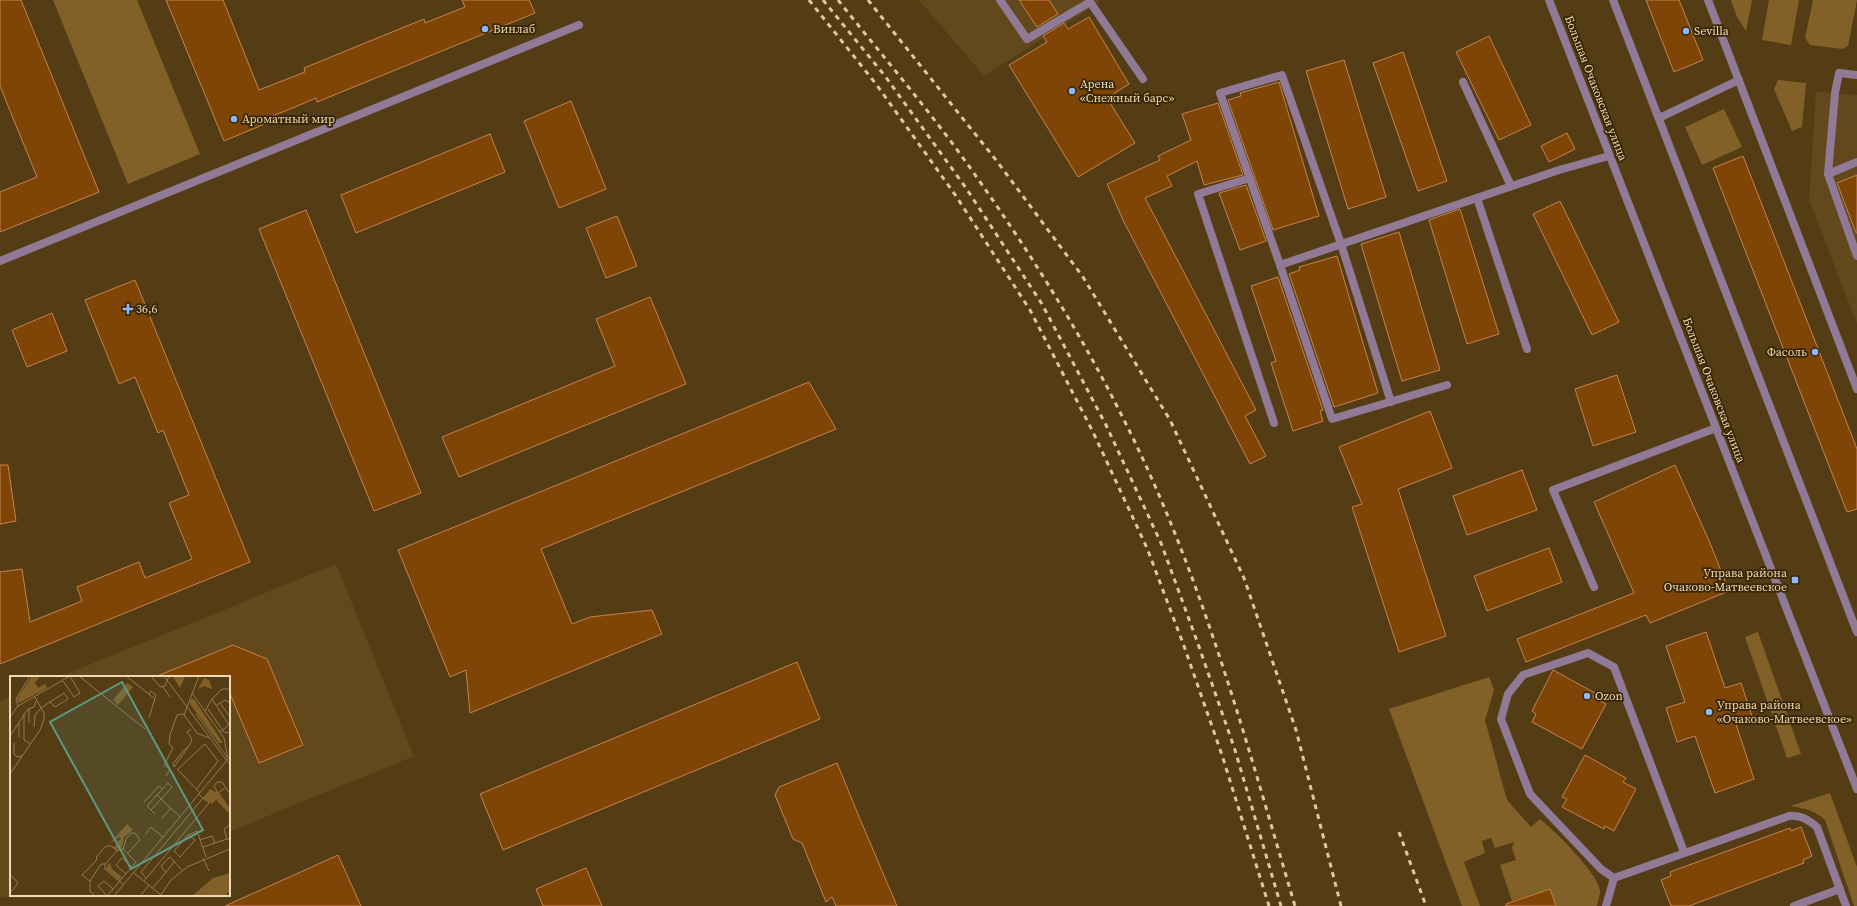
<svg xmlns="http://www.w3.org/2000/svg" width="1857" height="906" viewBox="0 0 1857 906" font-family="'Source Serif 4',serif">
  <rect width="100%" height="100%" fill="#543d14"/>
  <g fill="#62481a">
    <polygon points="919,0 1098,0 1100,2 984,76"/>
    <polygon points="1816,92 1857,95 1857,324 1809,200"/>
    <polygon points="336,564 414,756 229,832 229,677 59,677"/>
    <polygon points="11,696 11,895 75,895 72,896 0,897 0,701"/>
  </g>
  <g fill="#826128">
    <polygon points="53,0 137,0 200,154 128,184"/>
    <polygon points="1731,0 1752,0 1746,31 1737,17"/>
    <polygon points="1769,0 1799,0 1791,45 1762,40"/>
    <polygon points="1813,0 1857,0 1848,46 1842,49 1810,45 1805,38"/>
    <polygon points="1778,80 1806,83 1802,127 1792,131 1774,89"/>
    <polygon points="1724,109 1742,147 1702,165 1685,127"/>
    <polygon points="1758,632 1801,754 1787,758 1745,637"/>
    <path d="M1489 677 1494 690 1485 720 1507 800 1531 827 1540 819C1554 830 1599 874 1600 891 1600 895 1598 901 1597 906H1556L1550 889 1512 901 1500 865 1516 860 1512 848 1514 842 1495 848 1491 838 1482 841 1485 853 1464 862 1480 906H1462L1389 709Z"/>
    <path d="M1830 793 1857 867V906H1854L1825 820C1815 810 1803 808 1790 806Z"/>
  </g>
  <g fill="#7f4507" stroke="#c6834d">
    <polygon points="0,0 21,0 99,192 0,232 0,192 37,177 0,86"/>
    <polygon points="166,0 223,0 259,90 305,72 304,68 424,19 425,23 465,7 462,0 529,0 535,13 317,102 316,98 295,107 270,117 272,121 224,141"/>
    <polygon points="1019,0 1049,0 1058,14 1037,27"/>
    <polygon points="1646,0 1679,0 1703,60 1674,72"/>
    <polygon points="1089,17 1129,84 1107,98 1135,143 1078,177 1009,65 1047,42 1043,36 1064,23 1068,29"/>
    <polygon points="1489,36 1531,125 1499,140 1456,52"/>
    <polygon points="1403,52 1447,181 1418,191 1373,63"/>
    <polygon points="1344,60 1386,197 1348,209 1306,71"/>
    <polygon points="1279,82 1319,216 1273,230 1228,100 1241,96 1240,93"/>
    <polygon points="571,101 606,189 559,208 524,121"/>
    <polygon points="1218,103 1243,175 1204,185 1197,161 1167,176 1172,186 1145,198 1256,410 1245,416 1266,456 1250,464 1124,222 1107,184 1160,160 1158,156 1191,140 1182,114"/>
    <polygon points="1567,133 1575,149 1549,162 1541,146"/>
    <polygon points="490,134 505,172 356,233 341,195"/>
    <polygon points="1743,156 1857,449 1857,509 1847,512 1713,168"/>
    <polygon points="1857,175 1857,233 1856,233 1837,183"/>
    <polygon points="1246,185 1266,241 1240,250 1219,193"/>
    <polygon points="1560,201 1619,322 1592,335 1533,214"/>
    <polygon points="1460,209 1499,334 1467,344 1429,220"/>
    <polygon points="306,210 421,493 374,511 259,229"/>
    <polygon points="617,216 637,266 606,278 586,228"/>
    <polygon points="1399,232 1440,370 1402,381 1361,244"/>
    <polygon points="1337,256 1378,393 1334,407 1289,274 1300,270 1299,267"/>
    <polygon points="1278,277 1323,410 1320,411 1323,421 1293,431 1271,363 1276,361 1251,286"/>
    <polygon points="135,280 250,562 0,664 0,572 22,569 30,622 82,601 77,587 139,562 145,578 192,559 169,503 189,495 163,430 158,433 135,377 119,384 85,300"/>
    <polygon points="650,297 686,384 459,477 442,437 615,366 596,319"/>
    <polygon points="52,313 67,351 27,367 12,330"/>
    <polygon points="1617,375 1636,432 1593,446 1575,389"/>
    <polygon points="809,382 836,429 541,549 572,624 590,617 652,610 662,634 470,713 466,670 450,677 398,550"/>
    <polygon points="1430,411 1452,468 1398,489 1446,636 1399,652 1352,507 1362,504 1339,447"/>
    <polygon points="0,465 8,465 16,521 0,524"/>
    <polygon points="1675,465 1710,543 1729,591 1650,623 1646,615 1526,662 1517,639 1634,593 1594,502"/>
    <polygon points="1522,470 1537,510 1467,535 1453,496"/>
    <polygon points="1549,548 1562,582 1487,611 1474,576"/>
    <polygon points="1706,632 1725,688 1741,683 1752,716 1735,721 1754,779 1715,793 1695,736 1677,742 1666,708 1685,702 1666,646"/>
    <polygon points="233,645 267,659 303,745 259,763 229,691 229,677 155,677"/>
    <polygon points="797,662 820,719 503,850 480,794"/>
    <polygon points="1553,670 1595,693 1593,697 1606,704 1582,749 1532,722 1536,714 1532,711"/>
    <polygon points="1585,755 1626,778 1623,782 1636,789 1614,831 1605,826 1604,829 1562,807 1567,799 1562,797"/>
    <polygon points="837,763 860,819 897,906 836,906 832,897 826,902 802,843 793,839 775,795 779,787"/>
    <polygon points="1801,827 1812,856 1803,860 1804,863 1689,906 1671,906 1661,880 1671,876 1670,872 1790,828 1791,831"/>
    <polygon points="338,855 361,906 225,906 305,870"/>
    <polygon points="586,868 602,906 543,906 536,889"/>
    <polygon points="1550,889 1556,906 1506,906 1506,904"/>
  </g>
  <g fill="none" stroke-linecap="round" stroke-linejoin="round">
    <g stroke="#907a96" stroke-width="8">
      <polyline points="1000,0 1027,39 1090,2 1143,79"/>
      <polyline points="1613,0 1857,632"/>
      <polyline points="1708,0 1857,389"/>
      <polyline points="1857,75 1839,73 1835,93 1828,174 1857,256"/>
      <polyline points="1463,82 1511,186"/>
      <polyline points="1659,118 1739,80"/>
      <polyline points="1828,174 1857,162"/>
      <polyline points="1250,178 1198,194 1274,423"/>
      <polyline points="1477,198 1527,349"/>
      <polyline points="0,261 579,25"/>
      <polyline points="1280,265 1220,93 1282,75 1341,244 1391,402"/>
      <polyline points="1447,385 1332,419 1280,265 1559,170 1609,156"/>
      <polyline points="1594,587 1553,490 1716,428"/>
      <polyline points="1614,878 1601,869 1530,794 1501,719 1508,694 1523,675 1588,653 1614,667 1684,852"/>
      <path d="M1606 906 1614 878 1789 816C1801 815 1807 819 1817 827L1846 906"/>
      <polyline points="1794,906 1840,889"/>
    </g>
    <polyline stroke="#907a96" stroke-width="8" points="1549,0 1857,789"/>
    <g stroke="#dec7a2" stroke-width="3" stroke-dasharray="5 5" stroke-linecap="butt">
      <polyline points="809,0 876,84 956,196 1030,310 1093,432 1147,548 1184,646 1222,755 1269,906"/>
      <polyline points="823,0 885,76 966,188 1042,304 1106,425 1161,543 1197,641 1235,750 1281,906"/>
      <path d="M838 0C885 59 935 117 978 179 1031 254 1081 334 1122 416 1201 571 1246 741 1295 906"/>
      <polyline points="868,0 996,160 1083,277 1170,420 1244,578 1296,730 1341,906"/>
      <polyline points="1399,832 1426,906"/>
    </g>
  </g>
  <g fill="#8db9fc" stroke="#372503" stroke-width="1.5">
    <circle cx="485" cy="29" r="4"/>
    <circle cx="1686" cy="31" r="4"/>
    <circle cx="1072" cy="91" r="4"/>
    <circle cx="234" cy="119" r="4"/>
    <path d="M126 303h4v4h4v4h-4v4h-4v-4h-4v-4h4z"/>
    <circle cx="1815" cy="352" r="4"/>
    <rect x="1791" y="576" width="8" height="8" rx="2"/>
    <circle cx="1587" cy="696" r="4"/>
    <circle cx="1709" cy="712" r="4"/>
  </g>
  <g text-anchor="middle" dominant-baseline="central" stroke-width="3.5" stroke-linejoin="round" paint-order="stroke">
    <g font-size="12" fill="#f0d9b4" stroke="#372503" text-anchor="start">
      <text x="493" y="29">Винлаб</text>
      <text x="1694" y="31">Sevilla</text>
      <text x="1080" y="84">Арена<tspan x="1080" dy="14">«Снежный барс»</tspan></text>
      <text x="242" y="119">Ароматный мир</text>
      <text x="136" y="309">36,6</text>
      <text x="1807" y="352" text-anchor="end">Фасоль</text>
      <text x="1787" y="573" text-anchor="end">Управа района<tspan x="1787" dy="14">Очаково-Матвеевское</tspan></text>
      <text x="1595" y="696">Ozon</text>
      <text x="1717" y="705">Управа района<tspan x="1717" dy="14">«Очаково-Матвеевское»</tspan></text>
    </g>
    <g font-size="12" fill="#f0d9b4" stroke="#372503">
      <text transform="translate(1596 88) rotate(69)">Большая Очаковская улица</text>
      <text transform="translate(1714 390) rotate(69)">Большая Очаковская улица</text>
    </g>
  </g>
  <g transform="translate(10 676)">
    <rect width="220" height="220" fill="#543d14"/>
    <path d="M22 0H30L25 7 28 12 35 8 37 12 9 27 7 23ZM163 0H175L170 12 163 1ZM194 2 199 4 202 13 194 10 188 13ZM117 7 123 11 108 29 103 24ZM181 23H184L213 67H209L180 28ZM200 113 210 118 219 131 220 138 207 125 208 122 202 128 193 122ZM117 148 123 154 114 161 112 171 107 174 102 171 109 169 107 166 111 163 110 161 100 167ZM99 186 102 193 112 201 109 204 96 193ZM220 197V217H217L216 220H182L203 202Z" fill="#826128"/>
    <path fill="none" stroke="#927b54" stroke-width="1" d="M69 0 135 53M116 0 145 23M141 0 150 11 155 10 159 0M154 0 220 89M189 0 174 39 187 57 199 62M53 5 64 21 70 17 60 0M153 11 160 21M202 23 212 13H220M210 27 220 41M207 29 215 24 220 27M8 30 6 23 20 0M198 33 214 56 220 57M195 35 202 23 219 49 210 56M14 38V64L21 68M186 38 217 81M0 41 8 30 60 0M139 42 146 19 141 15 139 19M19 47V33M24 51 25 39 31 32 40 26 54 17 58 23 45 31 40 26M0 60 18 33 24 31 26 25M9 61V47M4 67V78L7 81 12 80M179 70 173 75 163 88 164 91 179 70 182 63 177 56 181 53M167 94 195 68 208 85 186 114M168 94 190 117M0 98 30 54 34 43V37L25 21M156 100 160 93 154 89 163 72 159 68 160 59 167 39 174 38M215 112 208 117 204 110 207 106H212L220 118M134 126 149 110 152 113M141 134 162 111 158 107 147 119M145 138 137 130 147 119 170 141M151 143 161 132M220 149 214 153 217 163H220M135 159 141 151 153 161M178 159 185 164 170 181 164 175 178 159 187 155 196 181M190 164 202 160 205 167M193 171 217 163M113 173 116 163 121 157H125L130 164 118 177M193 182 199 195M95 188 107 175 113 173 126 186 97 220M95 193 114 209M124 197 151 219M156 197 151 190 160 181 172 194M0 198 8 207 0 217M116 198 106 189 112 182 122 191M136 202 131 196 193 122 189 118M80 205 72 199 86 185 87 180 96 170H101L107 175M134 205 199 127 193 122M143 212 165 185M85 220 80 215V205L91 188H95V193M97 220 88 210 94 205 103 213M104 220 218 83 214 62 182 17M130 220 139 209M150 220 161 204 177 191 220 173"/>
    <path fill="#5e9986" fill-opacity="0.15" stroke="#5e9986" stroke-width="2" d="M112 6 193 154 121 193 40 46Z"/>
    <rect width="220" height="220" fill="none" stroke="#f0d9b4" stroke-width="2"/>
  </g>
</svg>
